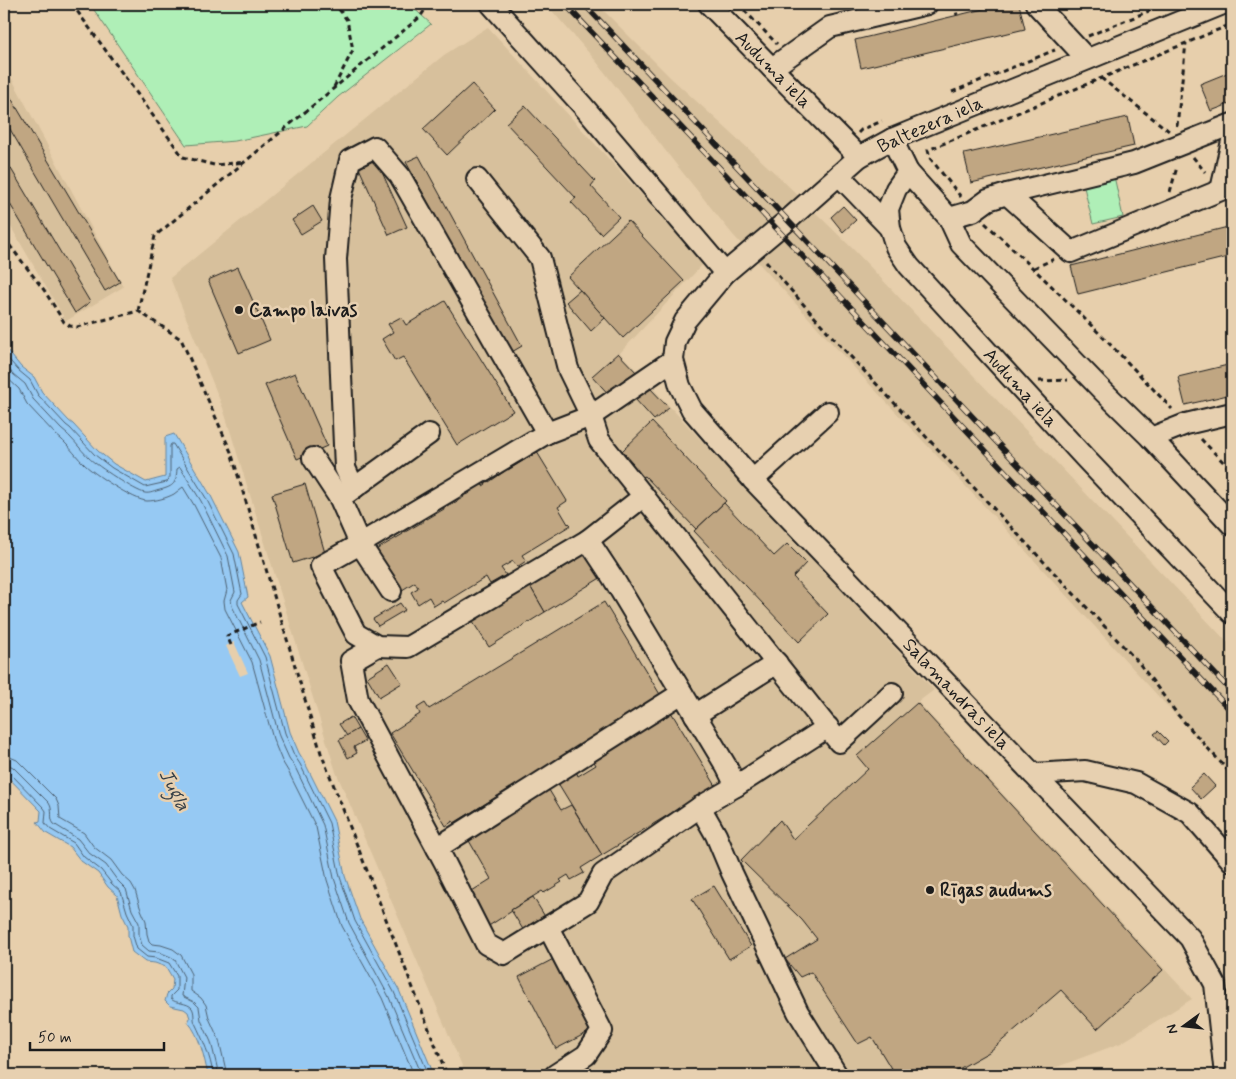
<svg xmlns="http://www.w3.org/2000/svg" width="1236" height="1079" viewBox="0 0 1236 1079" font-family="Mynerve,sans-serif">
  <rect width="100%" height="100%" fill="#e7cfac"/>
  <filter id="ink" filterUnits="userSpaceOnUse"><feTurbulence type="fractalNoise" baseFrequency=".02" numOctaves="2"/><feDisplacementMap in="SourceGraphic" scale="10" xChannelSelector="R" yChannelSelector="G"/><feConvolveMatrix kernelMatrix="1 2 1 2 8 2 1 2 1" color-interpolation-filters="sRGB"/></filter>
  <g filter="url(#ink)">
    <g fill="#d7c09c">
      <polygon points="546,4 597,4 671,78 777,175 854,250 1232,647 1232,777 1003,526 860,374 733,235 675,163 596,61"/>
      <polygon points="488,27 704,263 620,353 934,690 918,702 1192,999 1121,1043 1049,1070 1045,1075 466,1075 336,772 223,408 170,278 444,55"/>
      <polygon points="4,64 123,287 66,321 4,215"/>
    </g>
    <g fill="#afefb7" stroke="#66866a">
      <polygon points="90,4 409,4 431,24 338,97 307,126 235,141 186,145"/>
      <polygon points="1114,176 1123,217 1093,224 1083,183"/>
    </g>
    <path fill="#96c9f3" stroke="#65849d" d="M4 344 7 350 21 367 34 377 42 392 69 421 73 424 98 451 114 464 146 482 165 477V437L174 434 211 496 239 552 248 597 242 602 270 656 290 732 299 753 304 761 334 821 345 876 360 919 399 990 434 1075H208C204 1057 200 1036 188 1022L190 1018 188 1012 184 1009 170 1006 165 1001 167 994 172 989 173 979 166 967 155 963 145 962 132 952 128 936V926L122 914 117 895 108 887 98 873 81 861 70 847 46 833 37 822 40 821 41 811 4 773Z"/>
    <polygon fill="#e7cfac" points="234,642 248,673 240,676 226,646"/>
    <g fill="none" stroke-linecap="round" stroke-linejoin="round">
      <g stroke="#4d6172" stroke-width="1">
        <polyline points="4,354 18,370 30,380 38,395 66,425 70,428 95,455 112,468 145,487 167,482 170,477 170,446 171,444 173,444 206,498 234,554 242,594 238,600 238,604 265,657 285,733 294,755 300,764 329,823 340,877 355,921 394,992 429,1075"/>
        <path d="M4 364 13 374 25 384 33 399 61 429C72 437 79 448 89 458 96 465 136 492 145 493 150 494 155 491 160 490 175 486 176 483 177 469L180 467 201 501 228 556 235 592 231 600 232 606 259 660 279 736 289 758 295 767 323 825 334 878 349 923 388 995 422 1075"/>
        <path d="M4 375 19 389 27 404 56 435C67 443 74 454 83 463 92 473 135 501 147 501 155 501 167 498 174 494 177 492 180 489 183 487L194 505 221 558 227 590 224 601 225 609 252 662 273 739 282 761 288 771 316 827 327 880 342 926 382 998 414 1075"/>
        <polyline points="4,756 10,757 17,760 56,799 59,806 60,819 84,833 94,847 111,860 122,875 131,883 135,890 140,907 146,921 147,934 149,941 152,944 161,945 173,949 181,955 191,974 191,991 201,998 206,1005 209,1018 219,1040 227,1075"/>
        <path d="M4 764 9 765 13 767 49 803C54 811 49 818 54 824L78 839 89 853 106 865 117 880 126 889 132 910 139 923V935L142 945 149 951 159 952 171 957 175 960 184 977 182 996 194 1002 199 1007 201 1020 211 1042 219 1075"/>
        <path d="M4 770 9 772 44 808 46 811 45 823 50 829 74 843 84 857 101 870 112 884 121 892 127 912 133 925V936L137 949 147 957 156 958 169 963 177 976V990L171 996V999C176 1004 187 1002 192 1008 195 1013 193 1019 195 1023 203 1040 211 1057 213 1075"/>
      </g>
    </g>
    <g fill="#c0a682" stroke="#1c1c1c">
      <polygon points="1004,4 1019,4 1025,29 861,68 855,40"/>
      <polygon points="1232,71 1232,103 1211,111 1200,84"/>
      <polygon points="472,84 495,109 447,155 423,129"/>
      <polygon points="4,86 120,282 105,291 4,119"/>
      <polygon points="525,106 595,181 591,186 619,217 601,234 571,202 576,198 506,123"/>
      <polygon points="1128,117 1134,146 971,183 964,154"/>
      <polygon points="419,156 522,346 510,353 406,162"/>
      <polygon points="4,157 90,302 75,313 4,194"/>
      <polygon points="376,159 407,227 389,235 359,168"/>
      <polygon points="313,206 322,221 301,234 292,220"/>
      <polygon points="843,206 856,220 843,232 831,217"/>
      <polygon points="628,221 684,281 623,338 568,277"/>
      <polygon points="1232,226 1232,256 1078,294 1071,266"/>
      <polygon points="238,267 270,340 239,353 208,280"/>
      <polygon points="580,290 605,318 591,331 566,302"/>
      <polygon points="445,301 513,411 457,445 403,357 395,361 382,339 393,332 388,324 401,317 406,325"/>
      <polygon points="618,353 638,374 612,398 592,376"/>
      <polygon points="1232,364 1232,394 1185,405 1178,377"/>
      <polygon points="295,373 327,446 297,459 265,385"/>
      <polygon points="649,387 669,408 654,420 635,399"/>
      <polygon points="652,422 726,501 696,529 645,476 643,477 631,464 633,463 622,451"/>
      <polygon points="537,452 567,501 558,507 568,524 569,523 571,525 522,555 526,561 517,567 513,561 501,568 506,575 490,584 486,577 444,603 442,601 434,606 429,597 418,604 411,592 418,588 415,582 399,592 374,551 403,534 401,530 403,529 405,532 424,521 422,518 425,517 427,519 444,509 443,506 446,504 447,507 464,497 462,494 465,492 467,495 470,493 466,487 479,479 483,486 486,484 484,481 487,479 489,482 505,471 504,469 507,467 508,470 526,459 524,456 527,455 529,457"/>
      <polygon points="305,484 325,553 293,563 272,494"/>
      <polygon points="724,503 774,556 787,544 806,563 793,577 828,614 799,642 694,531"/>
      <polygon points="583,546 602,577 545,612 527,581"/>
      <polygon points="527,581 545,612 489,647 469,616"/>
      <polygon points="604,602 661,696 454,823 453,821 446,826 390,733 420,714 417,708 425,703 429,709"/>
      <polygon points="400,603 405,610 378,626 373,619"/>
      <polygon points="389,663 402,683 379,697 367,677"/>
      <polygon points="917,703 1163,970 1097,1029 1061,990 989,1052 948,1075 895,1075 872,1037 858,1044 811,972 800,977 785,959 817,939 802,920 741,860 780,820 793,839 868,769 857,756"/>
      <polygon points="671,712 716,786 602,855 558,783 576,771 578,776 596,765 593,760"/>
      <polygon points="351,717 358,729 347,736 339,724"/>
      <polygon points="358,729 365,741 354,747 357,753 348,758 339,740"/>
      <polygon points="1158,731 1168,741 1164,745 1154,734"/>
      <polygon points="1204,774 1215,786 1201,799 1190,787"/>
      <polygon points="549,790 561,810 571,805 602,855 581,868 584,873 571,880 568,875 560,880 562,882 544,893 542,891 511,910 512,911 484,929 464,896 491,879 468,839"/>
      <polygon points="714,886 751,946 729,959 692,899"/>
      <polygon points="533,897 549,923 527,936 511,910"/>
      <polygon points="561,955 598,1027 556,1049 519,977"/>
    </g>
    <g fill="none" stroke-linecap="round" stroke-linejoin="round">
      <g stroke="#1c1c1c" stroke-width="24">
        <g id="minor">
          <polyline points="491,4 583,106 725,273"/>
          <path id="s1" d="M709 4 859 157"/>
          <polyline points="1036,4 1087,59"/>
          <path id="s2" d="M1223 4 892 139 859 157 788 220 725 273 685 321 675 342 673 360 680 386 692 410 753 480 1033 774 1190 938 1215 984 1225 1075"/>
          <polyline points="772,68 830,27 927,4"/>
          <path id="s3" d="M892 139 908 172 896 189 888 209 890 228 896 247 909 266 1084 457 1232 613"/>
          <polyline points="908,172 949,218 961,244 1102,390 1151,438 1232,525"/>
          <polyline points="839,175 890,228"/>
          <polyline points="477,179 540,258 568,369 591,416 599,440 839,742 892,693"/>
          <polyline points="1007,194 1071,252 1221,190 1232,141"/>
          <polyline points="949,218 973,211 988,200 1007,194 1134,163 1232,124"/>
          <polyline points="1151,438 1186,424 1232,413"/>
          <polyline points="313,458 340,499 360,544 391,591"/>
          <polyline points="753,480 828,412"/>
          <polyline points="354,488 345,468 336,259 341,199 350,160 375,147 400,176 547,433"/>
          <polyline points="343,496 429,434"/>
          <polyline points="644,496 588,540 613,578 726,766 736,786"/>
          <polyline points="588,540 408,647 377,646 356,634 321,566 360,544 547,433 591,416 673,360"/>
          <polyline points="377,646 351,661 358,700 444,861 486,944 504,954 588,902 603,874 700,807 736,786 828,727"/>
          <polyline points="695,715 777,663"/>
          <polyline points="1033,774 1085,771 1136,783 1190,813 1232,861"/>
          <polyline points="700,807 716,835 732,873 798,1012 837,1075"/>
          <polyline points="437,848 682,693"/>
          <polyline points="548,927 602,1031 586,1055 555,1075"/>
        </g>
      </g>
      <g stroke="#1c1c1c" stroke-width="3" stroke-dasharray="5 4" stroke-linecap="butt">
        <polyline points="72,4 183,157 214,165 245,162"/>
        <polyline points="738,4 777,44"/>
        <polyline points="954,4 957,15"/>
        <polyline points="997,4 997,5"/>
        <polyline points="1088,36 1166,4"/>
        <polyline points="1101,78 1169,131"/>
        <polyline points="334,87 353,50 347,20 335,4"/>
        <polyline points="952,92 1055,50"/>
        <polyline points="1177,126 1186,43"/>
        <polyline points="858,133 861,130 882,121"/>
        <polyline points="1193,157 1205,172"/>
        <polyline points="1170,192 1177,167"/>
        <polyline points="961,197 930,158 928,150 1232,24"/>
        <path d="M985 223C1050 283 1112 345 1172 409"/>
        <polyline points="4,238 44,290 64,322 70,326 77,327 138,311 181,339 231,452 321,753 447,1075"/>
        <polyline points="766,262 836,341 1139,663 1178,715 1232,775"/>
        <polyline points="1034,268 1054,259"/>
        <polyline points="138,311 155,236 420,17 429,4"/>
        <polyline points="1039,381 1068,380"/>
        <polyline points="1201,439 1232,471"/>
        <polyline points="231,645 227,636 260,622"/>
      </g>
      <use href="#minor" stroke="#e7d0b0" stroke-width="20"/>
      <g stroke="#1c1c1c" stroke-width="5.5">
        <g id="rail">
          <polyline points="565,4 1232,712"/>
          <polyline points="584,4 1232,692"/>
        </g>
      </g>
      <use href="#rail" stroke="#e7d0b0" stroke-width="4" stroke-dasharray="11" stroke-linecap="butt"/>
    </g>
  </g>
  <g fill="#1c1c1c" stroke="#e7d0b0" stroke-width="2">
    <circle cx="239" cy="310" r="5"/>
    <circle cx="930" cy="890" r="5"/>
  </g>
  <g text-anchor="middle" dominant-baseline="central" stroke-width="5" stroke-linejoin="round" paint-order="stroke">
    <g font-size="19" fill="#1c1c1c" stroke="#e7d0b0">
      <text stroke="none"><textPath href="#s1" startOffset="92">Auduma iela</textPath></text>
      <text transform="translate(930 125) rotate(-24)">Baltezera iela</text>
      <text stroke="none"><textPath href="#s3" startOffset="306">Auduma iela</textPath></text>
      <text stroke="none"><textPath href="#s2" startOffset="1118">Salamandras iela</textPath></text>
    </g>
    <g font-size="19" font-weight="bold" fill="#1c1c1c" stroke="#e7d0b0" text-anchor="start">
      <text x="249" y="310">Campo laivas</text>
      <text x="940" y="890">Rīgas audums</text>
    </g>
    <g font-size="20" font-style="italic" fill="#343f47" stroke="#e7d0b0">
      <text transform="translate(174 790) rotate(62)">Jugla</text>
    </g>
  </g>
  <rect width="1236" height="1079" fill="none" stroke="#e7d0b0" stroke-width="20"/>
  <rect x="10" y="10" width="1216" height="1059" fill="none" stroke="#1c1c1c" stroke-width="2" filter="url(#ink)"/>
  <g transform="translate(1184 1026) rotate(255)" stroke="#e7d0b0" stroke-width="4" paint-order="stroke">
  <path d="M0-4L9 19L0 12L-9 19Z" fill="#1c1c1c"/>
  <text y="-8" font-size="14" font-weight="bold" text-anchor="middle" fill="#1c1c1c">N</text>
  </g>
  <path d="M30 1042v8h134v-8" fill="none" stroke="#1c1c1c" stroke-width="2.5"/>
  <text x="38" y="1042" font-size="15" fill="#1c1c1c" stroke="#e7d0b0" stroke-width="4" paint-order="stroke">50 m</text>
</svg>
